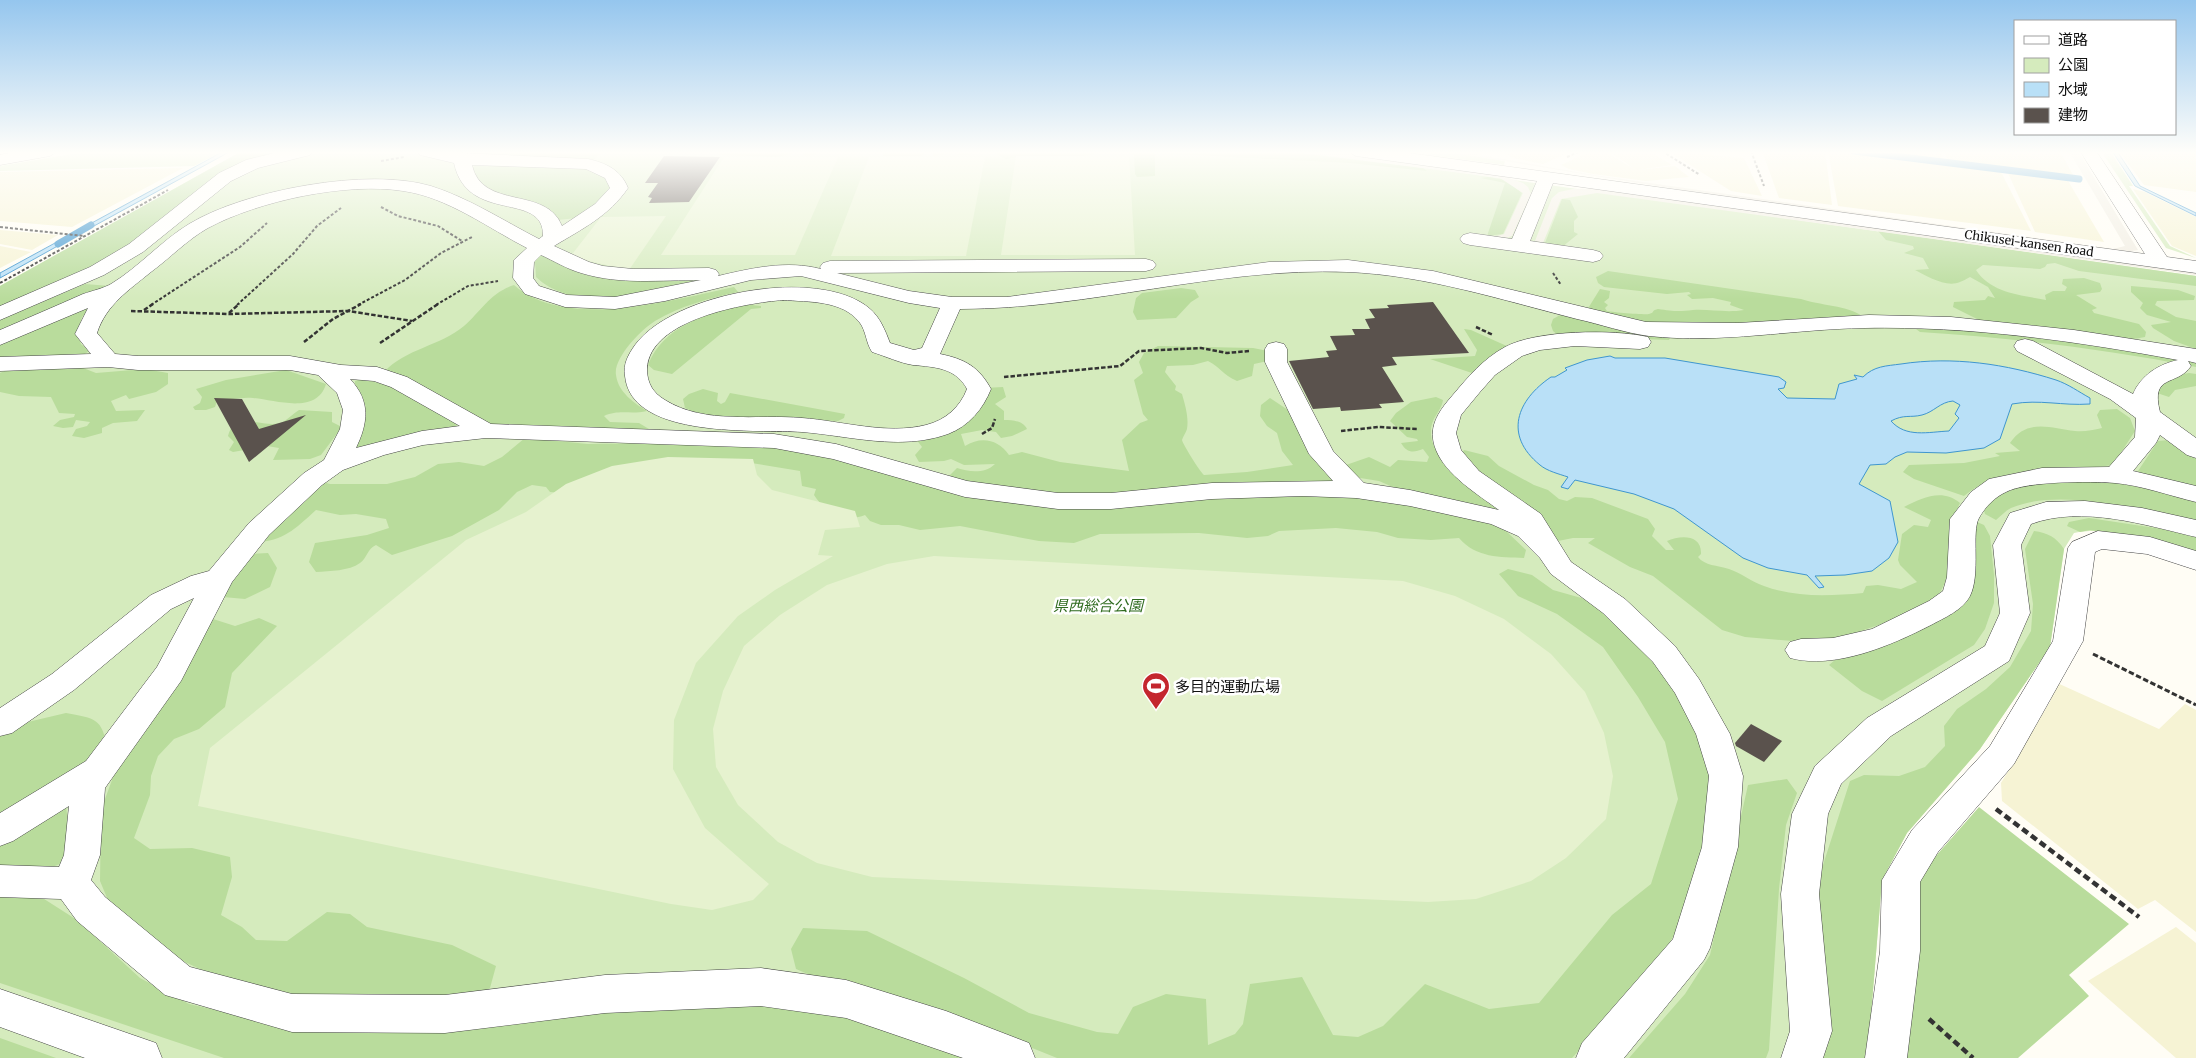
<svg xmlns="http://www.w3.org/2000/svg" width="2196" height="1058" viewBox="0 0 2196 1058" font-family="Merriweather,'Noto Sans JP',serif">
  <rect width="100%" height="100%" fill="#fffdf5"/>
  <g fill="#f6f3d4">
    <polygon points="1499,151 1559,151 1566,154 1543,164 1513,158"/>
    <polygon points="1591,151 1604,151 1636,170 1609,151 1649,151 1672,165 1638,170 1675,166 1689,177 1646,181 1593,174 1569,169 1561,165"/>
    <polygon points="1668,151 1744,158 1762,196 1731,191"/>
    <polygon points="1762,151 1825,151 1832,205 1779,198"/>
    <polygon points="1828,151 1848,151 2000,170 2031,231 1838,206"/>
    <polygon points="1887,151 1940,151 1943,160 1888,153"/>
    <polygon points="1944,151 2060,151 2073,175 1948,160"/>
    <polygon points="2119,151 2196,151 2196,192 2144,185"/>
    <polygon points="183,168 72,227 0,221 0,172"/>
    <polygon points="2007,171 2067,179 2104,242 2035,232"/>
    <polygon points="2133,189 2145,192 2196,217 2196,256 2172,246"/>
    <polygon points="0,230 58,235 32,250 0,244"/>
    <polygon points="0,246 31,252 0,268"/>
    <polygon points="2055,682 2159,729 2185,704 2196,710 2196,932 2155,900 2138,909 2002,801 2001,783 2051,700 2046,695"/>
    <polygon points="2176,927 2196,943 2196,1058 2176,1058 2088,981"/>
  </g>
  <g fill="#d5ebbd">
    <polygon points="90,151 223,151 194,166 0,171 0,166"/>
    <path d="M242 151H1282L1349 157 2196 276V555C2158 543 2113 525 2074 533L2064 549 2050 647 1980 749 1907 833 1882 880 1871 1015 1865 1058H0V286Z"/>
    <polygon points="1401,151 1443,151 1505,161 1504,165"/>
    <polygon points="2101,151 2110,151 2133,186 2129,186 2170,246 2196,258 2166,248"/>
  </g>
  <g fill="#b9dc9c">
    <polygon points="242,151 288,151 260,159 120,252 86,272 0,309 0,286"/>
    <polygon points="450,151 602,151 592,162 481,158"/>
    <path d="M714 151H822C816 155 811 156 804 155L803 152C793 152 786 156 776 157L723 155Z"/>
    <polygon points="823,151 1095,151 1096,154 1082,156 1020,156 1006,159 993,152 971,152 970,155 957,155 961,152 934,156 931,152 926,152 921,156 883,156 883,152"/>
    <polygon points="1282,151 1423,168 1427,171 1350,163 1155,153 1155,176 1137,177 1135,174 1134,155 1129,152"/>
    <polygon points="477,164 553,165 594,170 612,183 607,198 577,218 558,220 549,210 489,192 469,170"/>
    <polygon points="1488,177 1505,180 1522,193 1503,234 1487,236 1505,183 1481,178"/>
    <polygon points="1562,199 1570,200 1578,217 1574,221 1574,232 1578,234 1562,247 1545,243"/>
    <path d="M1878 231 2196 276V286L2079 271 2055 263 2047 264 2045 267 2040 269 1983 265 1976 270C1991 293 2020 295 2046 300L2045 295 2053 291H2065L2067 287 2062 284 2063 279 2084 278 2100 283 2102 289 2100 292 2076 295 2097 308 2092 310 2094 313 2139 324 2146 332 2145 337 2134 339 1979 320 1953 307 1954 302 1985 300 1988 296 1995 298 1988 287 1970 277C1966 279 1963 281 1960 282 1946 288 1927 276 1915 270L1929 269 1923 258 1904 253 1914 249 1913 246 1886 240Z"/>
    <path d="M539 256H545L556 261 698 279 699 281C651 292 576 315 536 277L535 261Z"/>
    <path d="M1608 271 1801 299C1818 305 1849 306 1862 316L1731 324H1650L1587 310 1600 289 1610 291 1609 298 1604 302 1608 305 1605 308 1607 311C1609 312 1646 315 1649 314 1656 312 1650 311 1658 309 1672 311 1678 312 1693 310 1710 309 1726 313 1744 310L1730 305 1731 302 1713 298 1692 299 1687 295 1691 294 1689 292 1667 294 1604 287 1598 283 1596 277Z"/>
    <polygon points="85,284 110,286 0,335 0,320"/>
    <path d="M514 285C566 331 672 300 734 287L738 292C710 298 680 306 655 321 642 329 613 358 616 375 618 392 634 403 647 411 630 415 620 409 604 416L610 422 639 423 649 429 641 431 498 428C459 411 426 382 384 372 405 349 440 346 464 326 481 311 491 292 514 285Z"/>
    <polygon points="2131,286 2178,290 2195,296 2194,300 2157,301 2155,305 2176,317 2196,321 2196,349 2174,341 2153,328 2151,325 2171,322 2147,315 2140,308 2143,303 2131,292"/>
    <polygon points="1181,288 1195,290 1199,297 1191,302 1176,318 1137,320 1133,312 1136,298 1142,293"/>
    <path d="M743 304 761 306V308L751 309 672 374 654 370 648 365C664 325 705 315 743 304Z"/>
    <polygon points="86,307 90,308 82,317 77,333 81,344 89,351 82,356 0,360 0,342"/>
    <polygon points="1560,315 1662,336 1670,338 1669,340 1559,336 1553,331 1551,325 1553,319"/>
    <path d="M1464 329 1471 330 1509 347C1497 356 1481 361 1472 373L1430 359 1475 356 1477 350Z"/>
    <path d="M1916 329C2011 329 2103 345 2196 360V367C2105 349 2013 338 1920 332Z"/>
    <path d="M1158 346 1253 348 1268 351 1272 360 1254 364 1252 376 1237 381C1222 374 1221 368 1208 361L1193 365 1167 366 1165 372 1176 386 1175 390 1182 394C1185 405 1189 417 1187 429 1186 433 1183 436 1182 440 1182 443 1200 472 1204 475L1247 472 1293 465 1282 451 1277 433 1267 426 1260 416 1261 405 1270 398 1294 414 1334 482 1075 496 972 483 948 477 957 468C969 472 985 474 995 464L964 465 951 459 944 461 919 462 915 455 922 447 916 439 984 388 1003 387 1006 397 995 404 1004 411V420C1013 420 1023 421 1027 429L1012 436 1001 438 996 432 982 430 961 434 965 446C981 436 998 439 1009 455L1022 452 1060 462 1129 471 1122 440 1140 423 1148 420 1143 414 1134 380 1143 373 1139 362 1144 353Z"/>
    <polygon points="78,366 96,373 145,369 168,373 168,384 156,392 129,399 126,395 111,401 116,411 145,410 137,421 113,423 102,428 102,433 84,438 72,436 76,429 87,426 90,422 76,420 73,427 63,428 53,426 60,420 74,417 75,414 59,413 51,397 19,396 0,392 0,373 9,369"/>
    <path d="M286 370 326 384C317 415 275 400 253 398 241 397 229 400 217 401L215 407 206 410H195L193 407 200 403 202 397 196 389 226 380Z"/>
    <path d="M2189 373 2196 374V386L2175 390 2169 397 2157 393C2162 378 2175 375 2189 373Z"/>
    <path d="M361 379 392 386 457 424 456 427 370 447 354 448V444C367 420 372 408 355 384V381Z"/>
    <path d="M703 389 718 393 717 401 721 404 725 402 730 393 845 414 844 418 838 421C800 420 716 424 685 408L683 399 689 394Z"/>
    <path d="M1436 397 1443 400C1441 413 1430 417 1431 435 1432 462 1488 497 1508 513L1395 488 1379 481 1354 477 1346 465 1369 457 1390 467 1398 460 1427 462 1429 457 1423 449C1413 453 1407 453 1401 443L1418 441 1417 439 1407 437 1390 421 1396 413 1411 402Z"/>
    <path d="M2117 409 2130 418 2135 431 2113 465C2062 473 2007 461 1964 496L1914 479 1903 472 1909 465 1964 463 2000 456 1995 453 2020 451 2010 443C2027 418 2050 428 2075 431 2084 432 2093 430 2102 428L2097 415 2100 410Z"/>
    <path d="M299 410 332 412V422L342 427 321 455 310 459 273 460 279 448 267 446 233 452 229 450 234 442 228 436C234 409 266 430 283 422 288 419 294 413 299 410Z"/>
    <path d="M536 437 557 441 588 444 671 443 792 449 871 467 953 491 1216 497 1331 495 1392 501 1480 519 1505 530 1526 550 1524 558C1500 557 1476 558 1459 538L1431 540 1398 538 1377 532 1336 528 1279 531 1268 536 1247 538 1199 533 1100 534 1074 543 1039 541 960 526 920 530 899 525H881L870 521 865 515C845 523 824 511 814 495L816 489 802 486 800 471 745 462 573 494 550 492 546 487 532 485 517 492 499 510 452 536 392 555 376 545C367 549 367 558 360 563 349 571 330 571 316 572L309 562 315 543 367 535 389 528 386 519 356 514 340 515 316 510C292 532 279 545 245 541L319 481 330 484H387L415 477 438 464 459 462 484 466 502 457 525 438Z"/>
    <polygon points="2169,440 2196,459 2196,489 2140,474 2138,471 2158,441"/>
    <path d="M1464 450 1488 456 1499 466 1534 485 1548 490 1559 499 1567 501 1575 497 1592 498 1648 519 1655 529 1652 536 1666 550H1674L1667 541C1680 535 1702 534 1701 554L1698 557C1705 566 1717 565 1729 569 1741 573 1752 582 1764 586 1796 598 1830 596 1863 593L1866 586 1878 585 1901 589 1917 582 1900 565 1898 560 1902 534 1914 525 1928 527 1931 520 1904 507C1922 498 1942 488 1960 503L1950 525 1948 576 1939 595 1899 618 1852 634 1815 643 1745 637 1722 630 1653 576 1630 567 1588 543 1595 538H1573L1558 541 1541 515 1479 476 1461 454Z"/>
    <path d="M2052 481H2108L2196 499V522C2143 512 2062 486 2011 508 2005 511 2001 516 1996 520L1985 514 1983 507C2008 488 2021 485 2052 481Z"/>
    <polygon points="2089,518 2162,529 2196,537 2196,555 2148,540 2090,530 2080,532 2067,526 2069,522"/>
    <polygon points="1977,522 1984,525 1990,536 1994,575 1994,603 1985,629 1974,645 1882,701 1862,691 1829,665 1841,655 1914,633 1963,603"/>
    <path d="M2034 531C2048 533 2056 537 2064 549L2050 647 1980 749 1907 833 1882 880 1871 1015 1865 1058H1820L1814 893 1850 781 1864 775 1899 776 1925 767 1945 746 1944 726 1957 709 1986 689 2010 667 2031 631 2033 604 2025 549Z"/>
    <polygon points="268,553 277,568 270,587 245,599 223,597 249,554"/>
    <polygon points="1508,569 1532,575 1553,590 1592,601 1639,638 1703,734 1712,789 1702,856 1677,929 1660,962 1572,1058 1057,1058 925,1005 815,977 796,969 791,949 803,928 867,931 964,978 1029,1013 1097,1032 1118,1034 1133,1007 1166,994 1206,999 1208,1045 1235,1034 1243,1024 1250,984 1302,977 1333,1035 1358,1037 1383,1026 1425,984 1489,1009 1539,1003 1612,915 1651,884 1678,799 1665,742 1638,697 1603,647 1557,614 1518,596 1499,574"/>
    <polygon points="210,618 235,626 259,618 277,626 232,673 225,707 199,729 174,739 158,756 151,776 150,795 134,838 150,849 192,848 230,857 232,877 221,915 242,927 256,940 287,941 327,912 350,914 367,927 452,945 496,966 490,988 483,995 428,1002 277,994 219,978 172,956 110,905 100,881 101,810 116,769"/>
    <path d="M66 713C89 718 102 716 106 743L87 766 0 825V731L15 725Z"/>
    <polygon points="1787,779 1797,793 1786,825 1779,889 1769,1050 1766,1058 1629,1058 1685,994 1710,955 1748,785"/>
    <path d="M66 804C67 819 71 837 69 851 66 875 19 869 0 869V842Z"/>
    <polygon points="1979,807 2129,924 2069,975 2089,996 2018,1058 1902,1058 1912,883"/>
    <polygon points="0,894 41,897 77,920 140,978 189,1004 264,1021 739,1004 809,1008 912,1032 974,1058 224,1058 0,983"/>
    <polygon points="0,1038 56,1058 0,1058"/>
  </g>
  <g fill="#e6f2cf">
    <polygon points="1016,156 1129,156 1135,255 1001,255"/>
    <polygon points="724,157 838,157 795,255 661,255"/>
    <polygon points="869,157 985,157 966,256 831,256"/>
    <polygon points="666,216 629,270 570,257 601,217"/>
    <polygon points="668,457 753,459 757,475 772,490 855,511 860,527 825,530 818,555 833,556 775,590 738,616 696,663 674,720 673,769 705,828 769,884 753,900 712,910 671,904 198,806 210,748 466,540 526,512 566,484 612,466"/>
    <polygon points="934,556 1403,581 1455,596 1504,619 1551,654 1585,692 1604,733 1613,776 1606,819 1566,858 1531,881 1476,899 1428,902 872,877 817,863 778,842 738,805 716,767 713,729 723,691 744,646 780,615 827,585 887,564"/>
  </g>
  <g fill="#f1ede2">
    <polygon points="1290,151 1340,153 1503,176 1523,183 1528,187 1531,194 1512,236 1506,238 1494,237 1504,234 1523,193 1500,178"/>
    <polygon points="1444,151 1458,151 1593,175 2113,249 2125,246 2069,151 2078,151 2138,250 2121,253 1700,193"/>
    <polygon points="1573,189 1595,189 1730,207 2196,272 2196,275 1597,193 1561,199 1543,243 1535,241 1552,198 1559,192"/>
  </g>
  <g fill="#b9e0f7" stroke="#3f96cf" fill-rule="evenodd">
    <polygon points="224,151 231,151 83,232 77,231"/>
    <polygon points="2112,151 2117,151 2140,186 2196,213 2196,216 2135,186"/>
    <polygon points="66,237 72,238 0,278 0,273"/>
    <path d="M1610 356 1615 358H1665L1779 377 1786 382 1784 388 1778 389 1787 398 1835 399 1839 384 1857 379 1854 375 1863 377C1874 366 1886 366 1901 364 1953 356 2006 364 2056 380 2068 384 2079 392 2090 398V404C2062 406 2040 399 2012 404L2000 439 1984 448 1946 453 1907 452 1895 457 1886 464 1870 465 1859 484 1890 501 1898 542 1889 558 1872 571 1845 575 1815 576 1824 587 1819 588 1807 575 1768 568 1743 558 1674 509 1634 494 1575 480 1568 489 1561 487 1568 477C1559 474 1547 471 1540 465 1503 435 1517 400 1551 377H1555L1567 370 1565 368 1587 360ZM1953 401 1960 405 1955 414 1959 418 1949 431C1928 432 1906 438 1891 421 1904 414 1910 418 1922 415 1934 412 1940 402 1953 401Z"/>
  </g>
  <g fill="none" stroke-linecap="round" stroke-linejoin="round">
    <g stroke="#3f96cf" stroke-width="7">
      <polyline points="1854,151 2079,179"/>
      <polyline points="58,244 91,225"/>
    </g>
  </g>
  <g fill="#5a524d">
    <polygon points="664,156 720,157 689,202 649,203 652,198 648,197 658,183 645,183"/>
    <polygon points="1433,302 1469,353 1392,357 1397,365 1382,367 1404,402 1379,404 1382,408 1341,411 1340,407 1313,409 1289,361 1329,357 1326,351 1337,350 1330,336 1355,335 1352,329 1370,329 1365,319 1375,318 1369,309 1389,308 1387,305"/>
    <polygon points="214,398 242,399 259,429 306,415 249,462"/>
    <polygon points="1751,724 1782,741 1764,762 1736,746 1735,743"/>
  </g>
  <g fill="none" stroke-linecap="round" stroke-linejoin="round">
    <g stroke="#444" stroke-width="1">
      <g id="minor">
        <polygon points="21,151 58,151 50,156 0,165 0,155"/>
        <polygon points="283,151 312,151 310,155 258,168 231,181 143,252 104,275 0,320 0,306 90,267 129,244 219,173 246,160"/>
        <path d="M418 151 588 159C606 163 621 170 628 188 609 216 582 229 554 246L589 262 603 266 633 269 709 268 716 270 719 274 718 276C752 268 787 260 821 269L820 267 823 263 830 261 1146 259 1153 261 1156 265 1153 269 1146 271 837 273 909 291 952 297H1007L1269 262 1348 260 1433 271 1646 322 1738 323 1869 315 1951 317 2074 330 2196 349V363L2188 361 2191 366C2177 387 2150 373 2160 412L2196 438V458L2187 455 2160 435 2156 443 2133 471 2196 486V502C2171 496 2140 485 2115 483 2090 481 2027 481 2006 492 1995 497 1985 507 1979 518 1971 532 1981 574 1970 596 1963 610 1944 618 1931 625 1892 645 1835 670 1790 658L1785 650 1790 642 1801 639 1833 638 1872 629 1929 601 1943 591 1947 577 1950 519 1971 492 1989 479 2042 468 2109 467 2135 437 2136 418 2110 399 2017 351 2014 346 2017 341 2025 339 2033 341 2133 394C2141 375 2159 364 2178 360 2075 341 1970 326 1865 328 1793 329 1721 344 1649 336 1625 333 1600 324 1577 319 1502 300 1425 275 1347 272 1217 267 1090 309 960 309L940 354C965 359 979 367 991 389 983 409 969 426 948 434 900 451 851 436 802 432 759 429 631 440 625 376 623 364 628 355 635 345 673 293 818 266 869 308 880 317 885 330 890 343L914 350 922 348 940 308 909 303 801 276 751 280 665 301 615 309 565 307 525 294 513 278 514 260 527 248C488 228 447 197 403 191 347 182 258 201 208 228 187 240 170 258 151 272 129 290 106 305 97 333L115 354 138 356H290L341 365 377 367 407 377 491 424 774 434 836 444 967 481 1058 493H1111L1212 483 1333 481 1309 454 1265 362V349L1268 344 1276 342 1284 344 1287 349V362L1333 451 1364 483 1410 490 1499 510C1477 494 1446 475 1436 450 1427 428 1438 412 1452 396 1468 377 1483 359 1505 347 1536 330 1614 329 1648 337L1651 342 1648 347 1640 349 1575 346 1540 350 1522 356 1495 375 1480 392 1461 415 1456 433 1461 450 1479 471 1541 514 1571 562 1625 599 1675 646 1699 679 1730 734 1743 776 1738 847 1710 948 1704 960 1624 1058H1576L1582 1043 1673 939 1702 847 1709 776 1696 734 1675 693 1653 662 1603 613 1551 574 1540 558 1518 536 1491 524 1410 506 1356 498 1303 496 1212 499 1111 509H1058L965 497 833 459 774 448 486 438 423 445 384 455 343 470 322 485 269 535 232 582 181 681 105 788 100 855 91 880 105 897 190 967 292 994 445 995 605 975 761 968 846 980 946 1011 1029 1043 1035 1058H963L846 1018 761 1006 605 1013 445 1033 292 1032 165 995 77 921 61 899 0 897V865L59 867 64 855 69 806 13 841 0 846V813L86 761 157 667 194 598 171 609 74 690 12 733 0 736V708L52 674 151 595 191 576 209 571 249 523 304 473 324 460 340 429 343 410 337 393 318 375 290 370H138L108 367 0 371V357L91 354 75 334 88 308 0 345V330C28 318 56 306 83 294 92 291 104 288 111 284 139 267 161 241 189 224 245 190 368 167 431 186 469 198 504 221 539 239L543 236C544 190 467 225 454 163L420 155ZM472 165 586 169 605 178 610 188 595 204 562 226C546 185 482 211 472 165ZM541 255C554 261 567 269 581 273 620 285 661 280 701 280L615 297 567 295 539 286 533 278 534 262ZM783 300C809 302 843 300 860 323 866 331 866 343 872 352 885 356 900 363 913 365 935 367 956 368 967 389 960 407 946 420 926 425 887 435 842 421 802 418 758 414 705 425 665 400 653 393 647 383 647 369 649 319 746 303 783 300ZM350 379 374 381 391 387 460 426 422 431 356 448C368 423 371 401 350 379Z"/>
        <polygon points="1348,151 1394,151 2145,254 2080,151 2096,151 2167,257 2196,261 2196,273 1553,183 1530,241 1593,250 1600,252 1603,256 1600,260 1593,262 1470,245 1463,243 1460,239 1463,235 1470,233 1512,239 1537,181 1356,156"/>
        <path d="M2085 501 2142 508 2196 520V537C2145 525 2082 505 2031 524L2021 545 2030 613 2009 661 1891 736 1841 784 1828 814 1819 894 1832 1031 1823 1058H1781L1790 1031 1781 894 1792 814 1815 766 1867 718 1985 646 2000 613 1993 545 2010 513 2046 502Z"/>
        <polygon points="2098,531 2150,537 2196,551 2196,570 2147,554 2102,549 2095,552 2083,641 2014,764 1938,852 1920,882 1920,951 1907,1058 1865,1058 1880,951 1882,880 1912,830 1990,746 2053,641 2068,548 2072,542"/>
        <polygon points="0,989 156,1043 162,1058 85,1058 0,1027"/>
      </g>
    </g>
    <g stroke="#333" stroke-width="2" stroke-dasharray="3 2" stroke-linecap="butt">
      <polyline points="1662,151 1700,175"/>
      <polyline points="1751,151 1764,186"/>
      <polyline points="1567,157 1580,151"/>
      <polyline points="381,161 404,157"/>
      <polyline points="381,207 398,216 438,226 462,241"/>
      <polyline points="0,227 84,236"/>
      <polyline points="1553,273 1561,285"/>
      <polyline points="0,283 168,190"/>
      <polyline points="151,305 240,247 267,223"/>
      <polyline points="237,305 293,254 317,226 341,208"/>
      <polyline points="358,305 405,280 441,253 472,237"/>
      <polyline points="436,305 468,286 498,281"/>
    </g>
    <g stroke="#333" stroke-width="2.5" stroke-dasharray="4.5 2" stroke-linecap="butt">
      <polyline points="144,310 153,304"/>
      <polyline points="131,311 229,314 348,311 412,321"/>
      <polyline points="229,313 239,304"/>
      <polyline points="1476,327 1493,335"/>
      <polyline points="304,342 333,319 361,304"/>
      <polyline points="380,343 438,304"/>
      <polyline points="1004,377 1120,366 1139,351 1201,348 1227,353 1249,351"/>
      <polyline points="1341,431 1378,427 1417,429"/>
      <polyline points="982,434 992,428 995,419"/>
    </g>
    <polyline stroke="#333" stroke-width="3" stroke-dasharray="5.5 2.5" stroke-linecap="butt" points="2093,654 2196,705"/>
    <g stroke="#333" stroke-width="4.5" stroke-dasharray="7 4" stroke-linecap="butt">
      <polyline points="1996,809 2139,917"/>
      <polyline points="1929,1019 1973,1058"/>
    </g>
    <use href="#minor" fill="#fff" fill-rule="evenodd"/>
  </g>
  <linearGradient id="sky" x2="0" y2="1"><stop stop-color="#95c6ee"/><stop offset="0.51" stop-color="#fffefa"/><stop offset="1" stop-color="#fffefa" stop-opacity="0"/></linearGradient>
  <rect width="2196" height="299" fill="url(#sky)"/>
  <defs>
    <g id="stadium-pin" transform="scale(1.4375)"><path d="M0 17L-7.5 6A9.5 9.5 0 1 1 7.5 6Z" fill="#c4262e" stroke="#fff"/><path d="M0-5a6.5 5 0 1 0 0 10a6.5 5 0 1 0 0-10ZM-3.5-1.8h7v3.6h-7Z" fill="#fff"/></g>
  </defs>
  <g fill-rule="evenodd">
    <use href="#stadium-pin" x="1156" y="686"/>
  </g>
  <g text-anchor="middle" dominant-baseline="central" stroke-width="5" stroke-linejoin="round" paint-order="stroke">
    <g font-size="12" fill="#111" stroke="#fff">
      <text transform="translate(2029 243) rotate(8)">Chikusei-kansen Road</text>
    </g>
    <g font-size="15" font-style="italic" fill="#2f6b1f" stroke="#fff">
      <text x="1098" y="605">県西総合公園</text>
    </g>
    <g font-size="15" fill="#111" stroke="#fff" text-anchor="start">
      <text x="1175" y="686">多目的運動広場</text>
    </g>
  </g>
  <rect x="2014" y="20" width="162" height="115" fill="#ffffff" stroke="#a0a0a0"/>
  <rect x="2024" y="36" width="25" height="8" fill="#ffffff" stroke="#a0a0a0"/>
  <text x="2058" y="45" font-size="15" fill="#111111">道路</text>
  <rect x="2024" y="58" width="25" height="15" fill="#d5ebbd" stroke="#a0a0a0"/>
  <text x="2058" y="70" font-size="15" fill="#111111">公園</text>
  <rect x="2024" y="82" width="25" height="15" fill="#b9e0f7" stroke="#a0a0a0"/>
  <text x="2058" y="95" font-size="15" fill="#111111">水域</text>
  <rect x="2024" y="108" width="25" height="15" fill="#5a524d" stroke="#a0a0a0"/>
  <text x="2058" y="120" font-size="15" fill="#111111">建物</text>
</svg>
